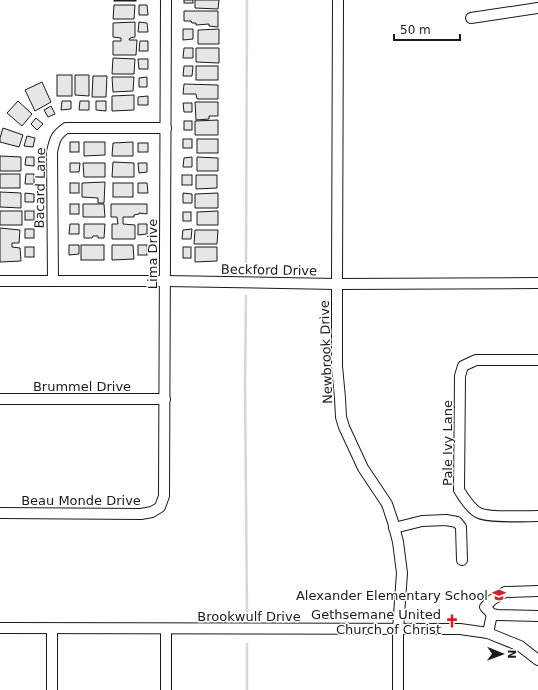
<svg xmlns="http://www.w3.org/2000/svg" width="538" height="690" viewBox="0 0 538 690" font-family="'DejaVu Sans',sans-serif">
  <rect width="100%" height="100%" fill="#fff"/>
  <g fill="none" stroke-linecap="round" stroke-linejoin="round">
    <g stroke="#d7d7d7" stroke-width="2.5">
      <polyline points="246,271 247,0"/>
      <polyline points="246,296 245,383 247,615"/>
      <polyline points="247,690 247,644"/>
    </g>
  </g>
  <g fill="#e6e6e6" stroke="#1a1a1a">
    <rect x="114" y="0" width="22" height="1"/>
    <rect x="184" y="0" width="9" height="3"/>
    <polygon points="195,0 219,0 218,9 195,8"/>
    <polygon points="114,5 135,5 134,19 113,19"/>
    <polygon points="139,5 147,5 148,15 139,15"/>
    <polygon points="184,11 218,11 218,27 209,26 209,24 196,25 196,23 192,23 191,21 184,21"/>
    <polygon points="135,22 135,37 130,38 129,40 137,40 136,55 113,55 113,41 121,41 121,38 113,37 113,23"/>
    <polygon points="139,22 147,23 148,32 138,32"/>
    <polygon points="183,29 193,29 193,39 183,40"/>
    <polygon points="219,29 219,44 198,44 198,30"/>
    <polygon points="140,41 148,41 148,51 139,51"/>
    <polygon points="184,48 193,48 193,58 183,58"/>
    <polygon points="196,48 219,48 219,63 196,62"/>
    <polygon points="113,58 135,59 134,74 112,74"/>
    <polygon points="138,59 148,59 148,69 139,69"/>
    <polygon points="184,66 193,66 192,76 183,76"/>
    <rect x="196" y="66" width="22" height="14"/>
    <rect x="57" y="75" width="15" height="21"/>
    <polygon points="75,75 89,75 89,96 75,95"/>
    <polygon points="93,76 107,76 106,97 92,97"/>
    <polygon points="112,77 134,77 133,91 113,92"/>
    <polygon points="147,77 147,87 139,87 139,78"/>
    <polygon points="42,82 51,102 35,111 25,90"/>
    <polygon points="184,84 218,85 218,99 197,99 196,94 183,94"/>
    <polygon points="134,95 134,110 112,111 112,96"/>
    <polygon points="148,96 148,105 138,105 138,97"/>
    <polygon points="18,101 32,114 22,126 7,113"/>
    <polygon points="62,101 71,101 71,109 61,110"/>
    <polygon points="80,101 89,101 89,110 79,110"/>
    <polygon points="96,101 106,101 106,111 96,110"/>
    <polygon points="195,102 218,102 218,116 209,116 209,119 196,120"/>
    <polygon points="183,103 192,103 192,112 184,112"/>
    <polygon points="51,106 55,114 48,117 44,110"/>
    <polygon points="36,118 43,124 37,130 31,124"/>
    <polygon points="218,120 218,135 195,135 195,121"/>
    <rect x="184" y="121" width="8" height="9"/>
    <polygon points="3,128 23,135 19,147 0,142 0,138"/>
    <polygon points="27,136 35,138 33,147 24,146"/>
    <rect x="183" y="139" width="9" height="9"/>
    <rect x="197" y="139" width="21" height="14"/>
    <rect x="70" y="142" width="9" height="10"/>
    <polygon points="84,142 105,142 105,155 84,156"/>
    <polygon points="133,142 133,156 112,156 113,143"/>
    <rect x="138" y="143" width="10" height="9"/>
    <polygon points="0,156 21,157 21,171 0,171"/>
    <polygon points="26,157 34,157 34,166 25,165"/>
    <polygon points="192,157 192,167 183,167 184,158"/>
    <polygon points="197,157 218,158 218,171 197,171"/>
    <polygon points="113,162 134,163 134,177 112,177"/>
    <polygon points="70,163 80,163 79,172 70,172"/>
    <polygon points="83,163 105,163 105,177 84,177"/>
    <polygon points="138,163 147,163 147,172 139,173"/>
    <rect x="0" y="174" width="20" height="14"/>
    <polygon points="26,174 34,174 34,184 25,184"/>
    <rect x="182" y="175" width="10" height="10"/>
    <polygon points="196,175 217,175 217,188 196,189"/>
    <polygon points="105,182 104,203 98,203 98,198 82,197 82,183"/>
    <rect x="70" y="183" width="9" height="10"/>
    <rect x="113" y="183" width="20" height="14"/>
    <polygon points="138,183 147,183 148,193 138,193"/>
    <polygon points="0,192 21,193 21,208 0,207"/>
    <polygon points="25,193 34,194 34,202 25,202"/>
    <polygon points="183,193 192,194 192,203 183,203"/>
    <polygon points="218,193 218,208 195,208 195,194"/>
    <rect x="70" y="204" width="9" height="10"/>
    <polygon points="83,204 104,204 105,217 83,217"/>
    <polygon points="111,204 147,204 147,214 139,213 139,214 134,215 134,217 123,217 123,224 135,225 135,239 112,239 112,224 118,224 117,217 111,217"/>
    <rect x="0" y="211" width="22" height="14"/>
    <rect x="25" y="211" width="9" height="9"/>
    <polygon points="218,211 218,225 197,225 197,212"/>
    <rect x="183" y="212" width="8" height="9"/>
    <polygon points="70,224 79,224 79,234 69,234"/>
    <polygon points="84,224 105,224 104,238 98,238 98,236 93,236 92,238 84,238"/>
    <polygon points="138,224 147,224 147,234 138,235"/>
    <polygon points="0,228 20,230 19,243 12,243 12,247 20,248 21,261 0,262"/>
    <rect x="25" y="229" width="9" height="9"/>
    <polygon points="192,229 191,239 182,239 183,230"/>
    <polygon points="195,230 218,230 217,244 194,244"/>
    <polygon points="69,245 79,245 79,254 69,255"/>
    <rect x="81" y="245" width="23" height="15"/>
    <polygon points="112,245 133,245 134,259 112,260"/>
    <rect x="138" y="245" width="9" height="10"/>
    <rect x="25" y="247" width="9" height="10"/>
    <rect x="183" y="247" width="8" height="11"/>
    <polygon points="195,247 217,247 217,261 195,262"/>
  </g>
  <g fill="none" stroke-linecap="round" stroke-linejoin="round">
    <g stroke="#1a1a1a" stroke-width="12">
      <g id="minor">
        <polyline points="338,0 337,284 337,366 340,398 341,417 344,427 363,468 387,504 393,522 398,542 402,573 398,629 398,690"/>
        <polyline points="471,18 538,8"/>
        <polyline points="0,281 165,281 337,284 538,283"/>
        <path d="M53 281 52 152C55 139 55 136 66 128H166"/>
        <path d="M538 360H476L463 366 460 376 459 490C463 497 472 510 479 513 488 518 526 516 538 516"/>
        <polyline points="0,399 165,399"/>
        <polyline points="0,513 141,514 152,512 160,507 164,496 166,0"/>
        <polyline points="394,528 422,521 446,520 457,522 461,527 462,560"/>
        <polyline points="538,591 505,592 492,600 485,607 492,614 497,615 538,616"/>
        <polyline points="0,628 460,629 488,633 520,646 538,660"/>
        <polyline points="52,629 52,690"/>
        <polyline points="488,633 492,614"/>
        <polyline points="166,690 166,629"/>
      </g>
    </g>
    <use href="#minor" stroke="#fff" stroke-width="10"/>
  </g>
  <defs>
    <g id="school-bare" transform="scale(1.08)"><path d="M0-5L7-2L0 1L-7-2ZM-4 1L0 2.5L4 1V4Q0 6-4 4Z" fill="#c62828" stroke="#fff" stroke-width="2.5" paint-order="stroke"/></g>
    <g id="church-bare" transform="scale(1.08)"><path d="M-1.2-6h2.4v3.5h3.3v2.4h-3.3V6h-2.4V-.1h-3.3v-2.4h3.3Z" fill="#c62828" stroke="#fff" stroke-width="2.5" paint-order="stroke"/></g>
  </defs>
  <g fill-rule="evenodd">
    <use href="#school-bare" x="499" y="595"/>
    <use href="#church-bare" x="452" y="621"/>
  </g>
  <g text-anchor="middle" dominant-baseline="central" stroke-width="3" stroke-linejoin="round" paint-order="stroke">
    <g font-size="13" fill="#1a1a1a" stroke="#fff">
      <text transform="translate(40 188) rotate(-89)">Bacard Lane</text>
      <text transform="translate(152 254) rotate(-90)">Lima Drive</text>
      <text transform="translate(269 270) rotate(1)">Beckford Drive</text>
      <text transform="translate(326 352) rotate(-92)">Newbrook Drive</text>
      <text x="82" y="386">Brummel Drive</text>
      <text transform="translate(447 443) rotate(-90)">Pale Ivy Lane</text>
      <text x="81" y="500">Beau Monde Drive</text>
      <text x="249" y="616">Brookwulf Drive</text>
    </g>
    <g font-size="13" fill="#1a1a1a" stroke="#fff" text-anchor="end">
      <text x="488" y="595">Alexander Elementary School</text>
      <text x="441" y="614">Gethsemane United<tspan x="441" dy="15">Church of Christ</tspan></text>
    </g>
  </g>
  <g transform="translate(502 654) rotate(91)" stroke="#ffffff" stroke-width="3" paint-order="stroke">
  <path d="M0-3L7 15L0 10L-7 15Z" fill="#1a1a1a"/>
  <text y="-6" font-size="11" font-weight="bold" text-anchor="middle" fill="#1a1a1a">N</text>
  </g>
  <path d="M394 34v6h66v-6" fill="none" stroke="#1a1a1a" stroke-width="2"/>
  <text x="400" y="34" font-size="12" fill="#1a1a1a" stroke="#ffffff" stroke-width="3" paint-order="stroke">50 m</text>
</svg>
